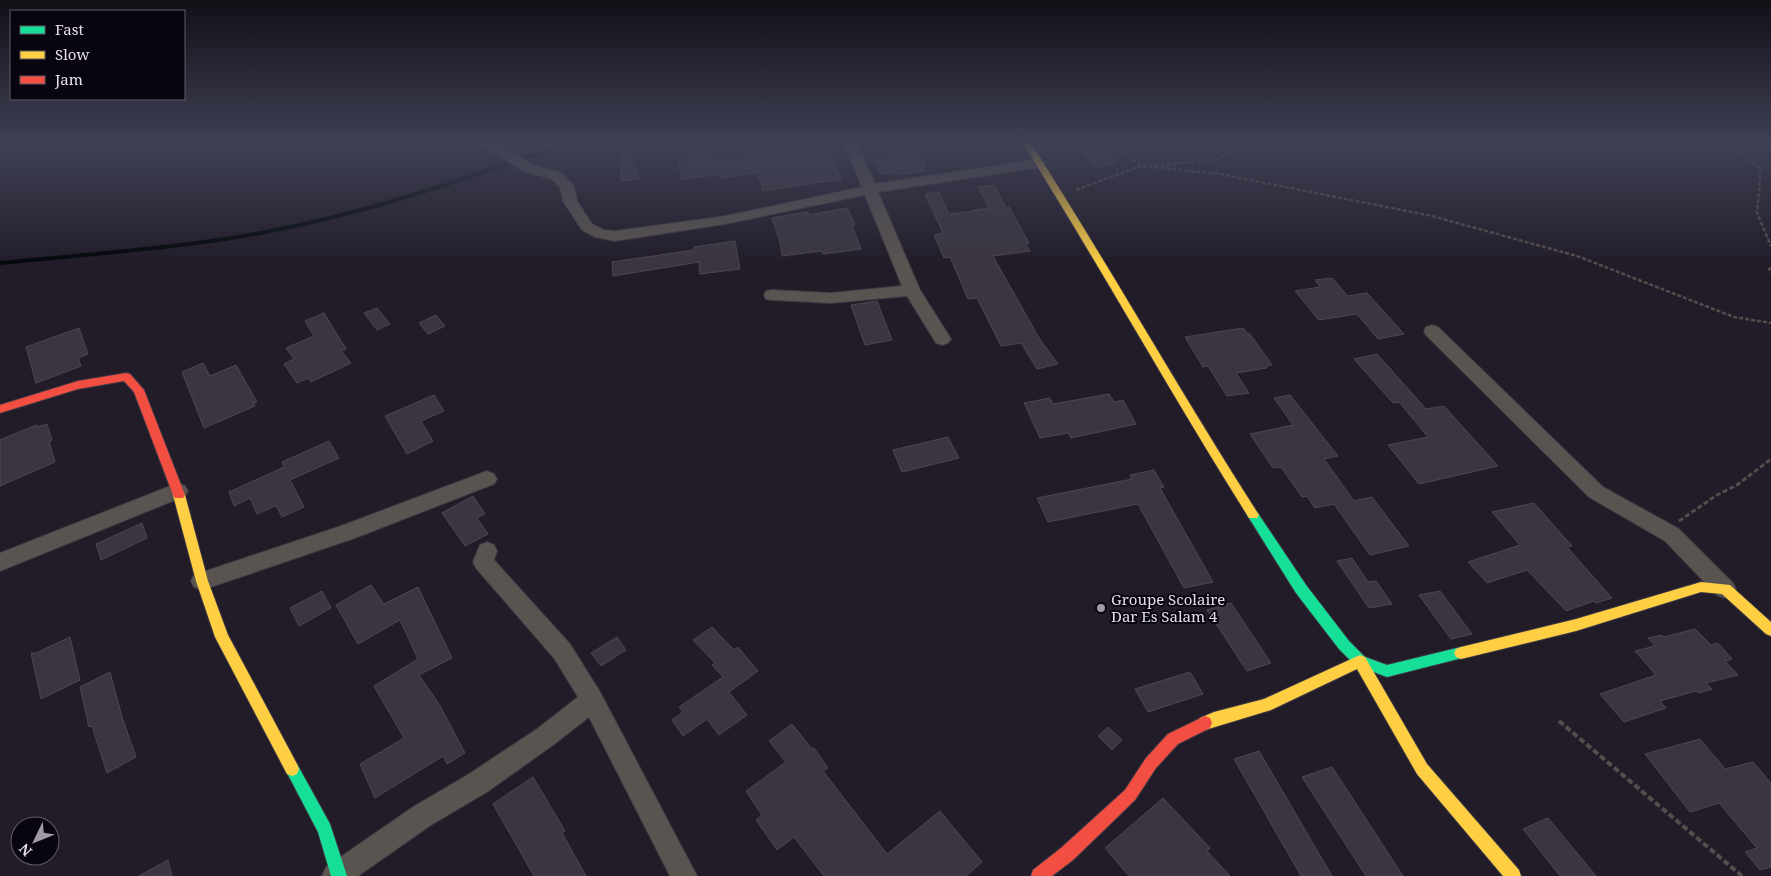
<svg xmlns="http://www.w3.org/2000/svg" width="1771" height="876" viewBox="0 0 1771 876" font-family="'Noto Serif',serif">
  <rect width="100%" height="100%" fill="#221c29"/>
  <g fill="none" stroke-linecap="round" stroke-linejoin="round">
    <g stroke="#03080a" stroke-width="4">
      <polyline points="522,158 544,153 566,142"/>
      <path d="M0 263C70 256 141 251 211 241 312 227 410 198 507 164"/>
    </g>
  </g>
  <g fill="#3a3540" stroke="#4d4753">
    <polygon points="621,142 627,142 639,179 621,181"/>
    <polygon points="778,142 826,142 841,179 763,191 758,173 721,178 720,174 681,179 679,162 690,161 688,152 709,149 713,161 771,151 770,148 780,147"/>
    <polygon points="900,142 914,142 926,167 924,168 926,171 895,175 893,172 881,174 874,158 889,156 884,146 901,144"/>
    <polygon points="1103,146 1116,164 1095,167 1082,150"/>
    <polygon points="994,185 1006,208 1009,207 1029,243 1026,244 1030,251 993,256 1039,338 1058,364 1037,369 1021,343 1001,346 977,298 968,299 950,257 944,258 934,235 943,233 925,194 939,192 949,214 975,211 974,210 989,208 978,187"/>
    <polygon points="847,208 855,225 852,225 861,249 823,254 822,251 782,256 780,242 772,218 808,212 809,215"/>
    <polygon points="735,241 740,269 700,274 699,262 613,276 612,262 694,250 694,247"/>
    <polygon points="1332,278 1348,296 1367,293 1404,334 1378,339 1357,314 1319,320 1295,291 1320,287 1315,280"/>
    <polygon points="877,301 892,340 865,345 851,305"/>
    <polygon points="377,308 390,324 377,330 364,313"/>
    <polygon points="324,313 346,349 341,351 351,363 311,382 308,378 297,383 284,364 294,359 286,348 314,336 305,321"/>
    <polygon points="436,315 445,326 428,334 419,323"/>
    <polygon points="79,328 88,354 78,358 81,366 36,383 26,347"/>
    <polygon points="1243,328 1248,334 1250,334 1272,365 1266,366 1267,368 1236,373 1249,393 1227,396 1208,366 1203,367 1185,337"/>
    <polygon points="1377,354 1426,409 1444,406 1498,466 1419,484 1388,445 1428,437 1399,402 1393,403 1354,359"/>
    <polygon points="203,363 210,376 236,365 257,402 254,403 255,406 204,428 182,372"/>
    <polygon points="1109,394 1114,402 1123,400 1136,424 1071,438 1068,433 1040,438 1024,403 1050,398 1053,404"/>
    <polygon points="434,395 444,411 421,421 433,441 407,454 385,416"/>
    <polygon points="1290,395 1338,456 1324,459 1354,501 1372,497 1409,546 1370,555 1334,504 1315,508 1307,496 1302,497 1281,467 1273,468 1250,434 1293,425 1274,398"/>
    <polygon points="47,424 52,440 49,441 55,462 0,486 0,440 36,425 37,427"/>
    <polygon points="948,437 959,458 902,472 893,450"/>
    <polygon points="329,441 339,458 290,480 304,507 282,517 277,507 275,506 257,514 250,498 234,506 229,492 284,467 282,462"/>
    <polygon points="1154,470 1164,487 1160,488 1213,582 1184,588 1138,504 1048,522 1037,498 1132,479 1130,475"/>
    <polygon points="473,496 485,514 477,518 488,534 465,546 442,513"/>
    <polygon points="1534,503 1572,546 1567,547 1612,598 1596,603 1594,601 1566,611 1527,570 1487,583 1468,562 1520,545 1492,512"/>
    <polygon points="142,523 147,538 101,560 96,544"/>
    <polygon points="1352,558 1368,582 1376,581 1392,604 1369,608 1337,561"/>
    <polygon points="371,585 384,604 418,587 452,658 419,675 439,704 465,753 447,764 443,756 375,798 360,764 404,738 374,686 418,659 400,620 358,644 336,605"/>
    <polygon points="322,591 331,608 299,626 290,608"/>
    <polygon points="1440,591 1472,634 1451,639 1419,595"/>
    <polygon points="1231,603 1271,663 1247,671 1207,610"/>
    <polygon points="712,627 734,650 738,647 758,671 729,692 747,715 719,735 707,719 683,736 672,720 683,712 679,707 723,677 712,665 715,663 693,640"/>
    <polygon points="1695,629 1711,645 1718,643 1732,659 1725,661 1738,675 1706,683 1712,689 1698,693 1696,691 1660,701 1666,708 1624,722 1600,694 1656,675 1635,651 1655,646 1648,638 1662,635 1664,637"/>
    <polygon points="70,637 80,680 41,699 31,653 36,653"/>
    <polygon points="617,637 626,650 601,666 591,653"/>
    <polygon points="110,672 122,717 136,757 107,773 92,726 89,727 80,687"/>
    <polygon points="1190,672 1203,694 1148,712 1135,689"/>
    <polygon points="792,724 812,749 814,748 828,768 823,771 887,854 940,811 982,862 966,876 824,876 794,837 777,850 756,820 762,815 746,791 786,762 769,741"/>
    <polygon points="1108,727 1122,740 1112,750 1098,736"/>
    <polygon points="1700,739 1725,769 1753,762 1771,783 1771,867 1760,870 1745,852 1757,848 1719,803 1690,812 1645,754"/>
    <polygon points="1259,751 1332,876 1301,876 1234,759"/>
    <polygon points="1332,767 1351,796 1403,876 1366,876 1302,777"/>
    <polygon points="533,777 565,831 562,833 586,876 534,876 493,804"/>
    <polygon points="1163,798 1210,848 1207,851 1230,876 1129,876 1105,848"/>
    <polygon points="1548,818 1596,876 1560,876 1523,829"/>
    <polygon points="168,860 172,876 139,876"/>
  </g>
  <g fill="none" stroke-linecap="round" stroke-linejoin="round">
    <g stroke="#3d3844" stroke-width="2">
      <g id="street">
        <polygon points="478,142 495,142 534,165 562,173 574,186 577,201 592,224 604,230 615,231 725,216 862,187 843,142 857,142 875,184 1040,159 1047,163 1040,167 878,192 920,290 951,339 948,343 942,345 936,343 907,296 831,303 772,300 766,299 764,295 766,291 772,290 831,293 902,286 865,195 725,224 615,241 595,237 582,230 563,201 560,187 552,179 524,171"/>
        <polygon points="1432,325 1438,327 1603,487 1679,529 1733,583 1736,589 1733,595 1725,598 1717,595 1665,541 1589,497 1426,335 1424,331 1426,327"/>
        <polygon points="487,471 494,474 497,479 494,484 355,538 202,590 194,587 191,581 194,575 341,526"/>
        <polygon points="178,483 185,486 188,491 185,496 0,571 0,553"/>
        <polygon points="487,542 494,545 497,551 494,560 570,644 600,692 697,876 670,876 589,717 553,745 487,792 431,825 358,876 322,876 326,867 413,807 469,774 537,729 578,697 554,658 476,568 473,562 480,545"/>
      </g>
    </g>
    <g stroke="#3d3844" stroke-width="2">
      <g id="fast">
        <polygon points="1253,510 1257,512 1306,585 1349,641 1365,657 1387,665 1461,647 1466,649 1468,653 1466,657 1387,677 1355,665 1339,649 1296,593 1249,518 1247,515 1249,512"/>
        <polygon points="292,762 297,764 330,824 347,876 331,876 318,832 285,769 287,764"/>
      </g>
    </g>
    <g stroke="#3d3844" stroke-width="2">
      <g id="slow">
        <path d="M1022 142H1030C1108 264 1179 390 1257 512L1259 515 1257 518H1249C1171 394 1100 266 1022 142Z"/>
        <polygon points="179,490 183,492 185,495 208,581 228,635 297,764 299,769 297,774 292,776 287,774 215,637 196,581 173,495 175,492"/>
        <polygon points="1701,582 1730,585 1771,622 1771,636 1766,634 1722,594 1701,592 1576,631 1461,659 1456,657 1454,653 1456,649 1461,647 1576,619"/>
        <polygon points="1360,655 1365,657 1427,764 1519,870 1521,876 1503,876 1417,774 1357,669 1271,710 1205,730 1200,728 1198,723 1200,718 1214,712 1264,699"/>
      </g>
    </g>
    <g stroke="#3d3844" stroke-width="2">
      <g id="jam">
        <polygon points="126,373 130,374 144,390 185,495 183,498 175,498 173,495 134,392 124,381 78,389 0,413 0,405 78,381"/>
        <polygon points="1205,716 1210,718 1212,723 1210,728 1178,744 1156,768 1135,800 1073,860 1052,876 1031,876 1033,870 1061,848 1125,790 1146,758 1168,734"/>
      </g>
    </g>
    <g stroke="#534e4c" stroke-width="2.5" stroke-dasharray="4 2" stroke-linecap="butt">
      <polyline points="1117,142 1124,153 1141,166 1220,174 1432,216 1577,256 1734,317 1771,323"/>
      <polyline points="1729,142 1761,169 1757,213 1771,246"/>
      <polyline points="1736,142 1738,149"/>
      <polyline points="1149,166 1213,160 1254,142"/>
      <polyline points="1076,190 1140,166"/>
      <polyline points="1771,268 1769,269 1771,273"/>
    </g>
    <polyline stroke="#534e4c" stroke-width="3" stroke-dasharray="5 2.5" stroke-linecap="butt" points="1679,521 1717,495 1737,485 1771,459"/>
    <polyline stroke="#534e4c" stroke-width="4" stroke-dasharray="6 3" stroke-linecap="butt" points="1559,721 1742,876"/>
    <use href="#street" fill="#5a5450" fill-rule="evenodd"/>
    <use href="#fast" fill="#16e098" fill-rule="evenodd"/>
    <use href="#slow" fill="#ffcf43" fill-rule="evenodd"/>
    <use href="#jam" fill="#f24e42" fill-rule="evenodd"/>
  </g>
  <linearGradient id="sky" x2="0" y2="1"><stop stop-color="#130f17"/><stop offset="0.54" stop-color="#3e4054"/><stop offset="1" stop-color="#3e4054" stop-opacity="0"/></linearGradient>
  <rect width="1771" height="265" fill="url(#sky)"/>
  <circle fill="#a09aa9" stroke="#09050e" stroke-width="2" cx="1101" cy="608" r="5"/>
  <g text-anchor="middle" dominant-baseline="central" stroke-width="4" stroke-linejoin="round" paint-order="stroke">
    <g font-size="15" fill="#e4deee" stroke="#09050e" text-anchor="start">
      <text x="1111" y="599">Groupe Scolaire<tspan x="1111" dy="17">Dar Es Salam 4</tspan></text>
    </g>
  </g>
  <rect x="10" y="10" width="175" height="90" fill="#09050e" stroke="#615c68"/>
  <rect x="20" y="26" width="25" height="8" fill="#16e098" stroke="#615c68"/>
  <text x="55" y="35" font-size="15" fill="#e4deee">Fast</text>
  <rect x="20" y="51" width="25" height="8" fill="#ffcf43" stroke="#615c68"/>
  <text x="55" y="60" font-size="15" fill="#e4deee">Slow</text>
  <rect x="20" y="76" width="25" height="8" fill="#f24e42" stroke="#615c68"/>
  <text x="55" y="85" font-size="15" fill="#e4deee">Jam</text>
  <g transform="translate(35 841) rotate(227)"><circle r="24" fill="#09050e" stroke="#615c68"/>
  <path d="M0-4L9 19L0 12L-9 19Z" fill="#a09aa9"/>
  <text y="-8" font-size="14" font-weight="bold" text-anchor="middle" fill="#e4deee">N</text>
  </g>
</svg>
